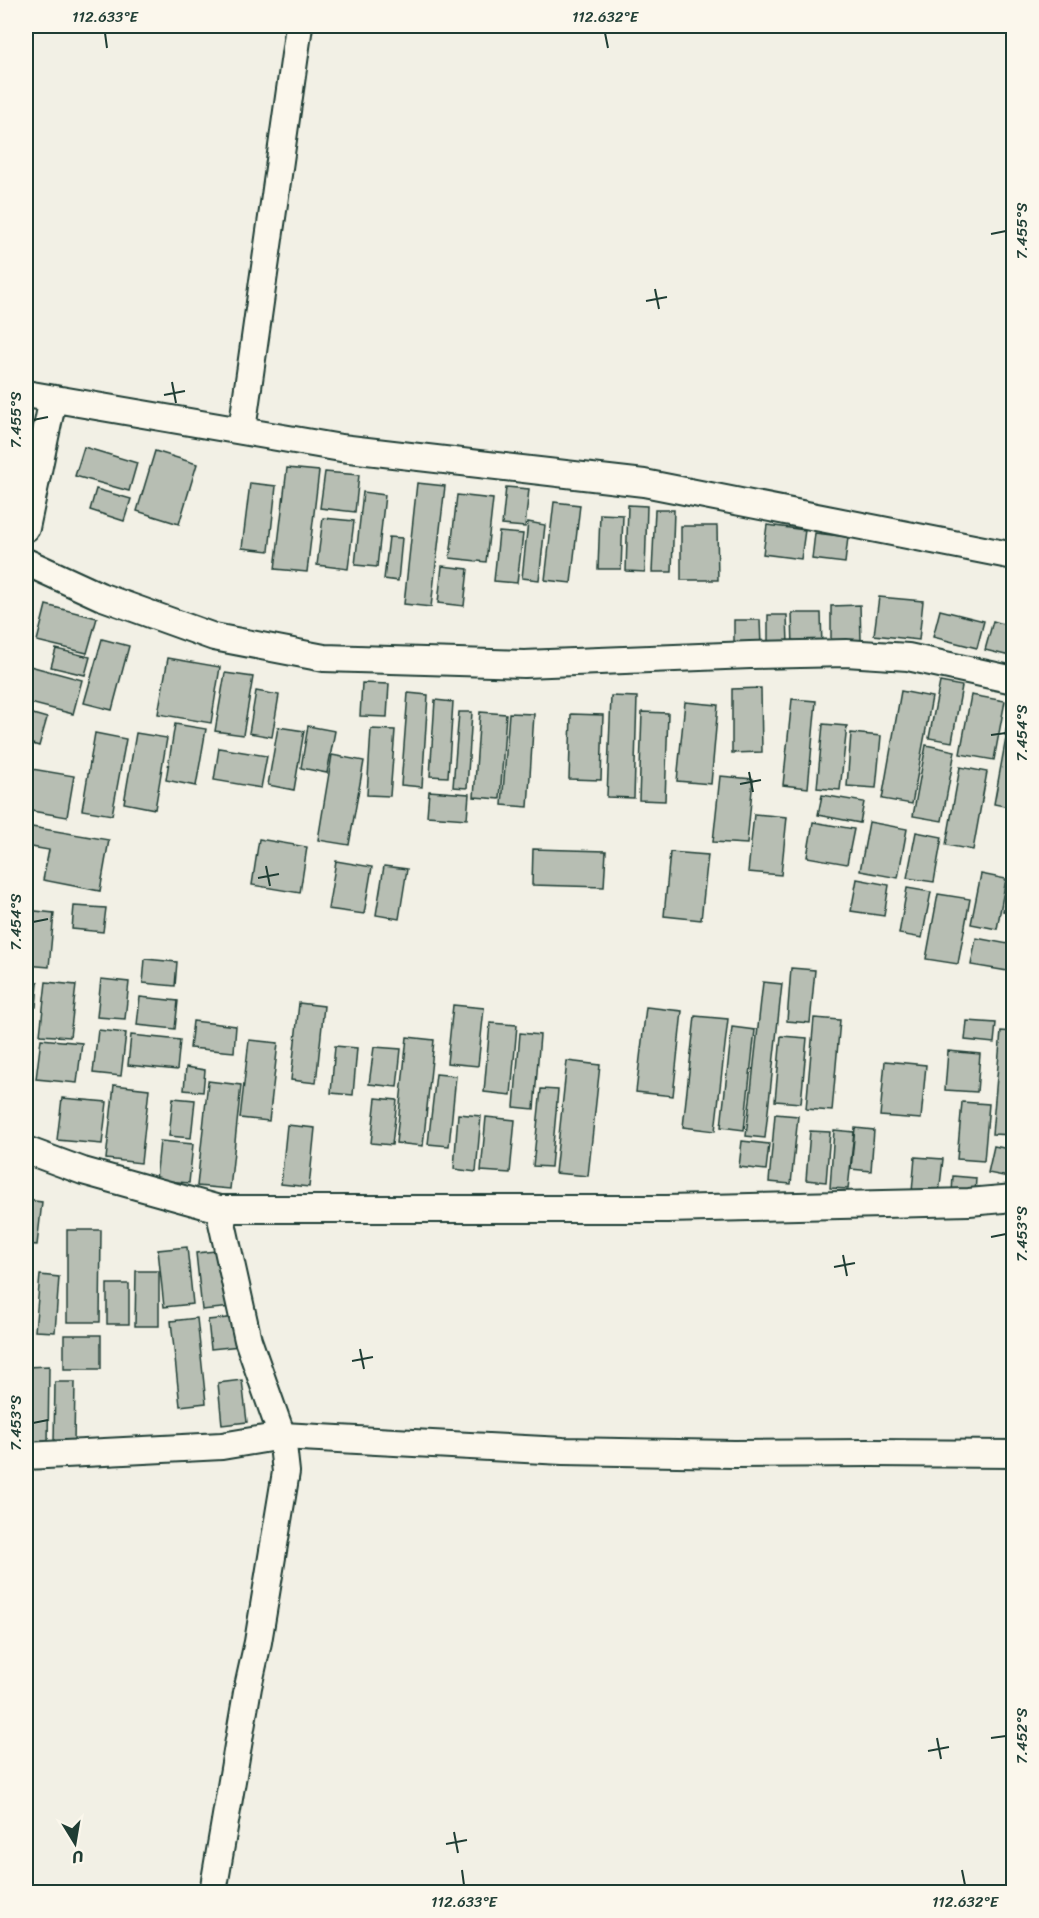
<svg xmlns="http://www.w3.org/2000/svg" width="1039" height="1918" viewBox="0 0 1039 1918" font-family="Sriracha,sans-serif">
  <rect width="100%" height="100%" fill="#f2f0e5"/>
  <filter id="ink" filterUnits="userSpaceOnUse"><feTurbulence type="fractalNoise" baseFrequency=".0167" numOctaves="2"/><feDisplacementMap in="SourceGraphic" scale="12" xChannelSelector="R" yChannelSelector="G"/><feConvolveMatrix kernelMatrix="1 2 1 2 8 2 1 2 1" color-interpolation-filters="sRGB"/></filter>
  <g filter="url(#ink)">
    <g fill="#b7beb3" stroke="#1f3d34" stroke-width="1.5">
      <polygon points="84,447 137,463 129,491 75,476"/>
      <polygon points="155,451 197,464 179,524 137,511"/>
      <polygon points="287,468 319,471 307,572 275,569"/>
      <polygon points="325,472 359,475 355,512 320,508"/>
      <polygon points="250,483 276,486 269,551 242,548"/>
      <polygon points="417,483 445,486 431,607 404,604"/>
      <polygon points="506,487 529,489 525,527 502,525"/>
      <polygon points="96,489 131,499 124,521 90,510"/>
      <polygon points="363,492 385,495 377,567 355,565"/>
      <polygon points="457,495 493,499 486,562 450,558"/>
      <polygon points="554,502 580,505 571,583 545,580"/>
      <polygon points="628,505 647,506 645,572 626,571"/>
      <polygon points="655,510 674,510 672,572 652,572"/>
      <polygon points="600,514 623,515 621,569 598,569"/>
      <polygon points="323,518 354,521 348,569 317,565"/>
      <polygon points="528,522 545,525 539,580 522,578"/>
      <polygon points="767,525 805,530 801,559 763,554"/>
      <polygon points="681,526 717,526 718,580 681,580"/>
      <polygon points="499,532 523,534 517,583 494,581"/>
      <polygon points="815,533 848,537 845,563 812,559"/>
      <polygon points="389,537 402,538 398,581 384,579"/>
      <polygon points="442,566 468,569 464,606 438,603"/>
      <polygon points="879,597 923,601 919,640 874,635"/>
      <polygon points="46,605 97,618 87,653 37,641"/>
      <polygon points="860,605 861,640 831,641 831,606"/>
      <polygon points="940,610 984,621 977,648 933,637"/>
      <polygon points="792,613 821,613 822,647 793,648"/>
      <polygon points="768,615 787,615 788,644 768,644"/>
      <polygon points="734,620 760,620 761,647 734,647"/>
      <polygon points="993,621 1014,627 1014,657 985,650"/>
      <polygon points="102,639 129,646 112,710 84,703"/>
      <polygon points="56,649 90,657 85,675 51,667"/>
      <polygon points="168,658 220,667 211,723 158,714"/>
      <polygon points="30,666 82,680 73,714 26,702 26,684"/>
      <polygon points="225,673 253,677 243,735 215,731"/>
      <polygon points="940,682 962,686 952,742 929,738"/>
      <polygon points="362,683 389,684 387,717 360,716"/>
      <polygon points="761,688 762,752 732,753 732,689"/>
      <polygon points="256,691 279,695 272,737 249,733"/>
      <polygon points="901,691 932,697 912,804 882,799"/>
      <polygon points="408,693 428,695 422,787 401,785"/>
      <polygon points="971,695 1005,701 994,760 960,754"/>
      <polygon points="611,696 637,697 634,798 607,797"/>
      <polygon points="792,699 816,701 808,788 783,785"/>
      <polygon points="435,700 453,702 448,777 430,776"/>
      <polygon points="1012,700 1014,701 1014,736 1005,735"/>
      <polygon points="685,702 718,705 711,784 677,781"/>
      <polygon points="26,712 47,718 39,746 26,742"/>
      <polygon points="459,712 472,712 467,788 453,787"/>
      <polygon points="480,712 506,714 500,799 474,797"/>
      <polygon points="642,712 668,713 665,801 639,800"/>
      <polygon points="509,713 534,714 528,807 502,805"/>
      <polygon points="571,714 603,715 601,780 569,779"/>
      <polygon points="175,724 206,729 196,786 166,780"/>
      <polygon points="823,724 847,726 840,790 817,788"/>
      <polygon points="308,726 335,731 327,773 301,768"/>
      <polygon points="278,727 304,731 294,790 268,785"/>
      <polygon points="371,729 395,730 390,796 367,795"/>
      <polygon points="95,733 126,739 112,815 82,810"/>
      <polygon points="136,733 167,738 155,809 124,803"/>
      <polygon points="851,733 881,736 876,788 847,786"/>
      <polygon points="1006,738 1014,739 1014,808 994,804"/>
      <polygon points="926,745 955,751 942,821 913,816"/>
      <polygon points="219,748 267,756 261,788 214,780"/>
      <polygon points="332,755 364,761 349,845 318,840"/>
      <polygon points="960,767 987,772 973,850 946,845"/>
      <polygon points="26,768 74,776 67,817 26,810"/>
      <polygon points="720,776 753,779 747,844 713,842"/>
      <polygon points="429,791 469,794 467,819 427,816"/>
      <polygon points="822,795 864,802 860,823 818,815"/>
      <polygon points="754,814 787,817 781,875 748,872"/>
      <polygon points="813,822 854,829 847,864 807,857"/>
      <polygon points="869,822 907,829 898,878 860,871"/>
      <polygon points="26,826 109,840 100,891 43,880 49,850 26,846"/>
      <polygon points="916,832 942,837 934,882 907,878"/>
      <polygon points="259,839 307,847 300,893 252,885"/>
      <polygon points="533,849 606,851 604,887 532,885"/>
      <polygon points="670,852 708,855 701,920 664,916"/>
      <polygon points="1014,857 1014,912 1003,911"/>
      <polygon points="336,861 372,867 364,914 328,909"/>
      <polygon points="384,866 407,869 399,919 376,915"/>
      <polygon points="981,874 1006,879 997,929 971,924"/>
      <polygon points="857,879 889,885 884,916 851,911"/>
      <polygon points="907,888 931,892 922,938 899,934"/>
      <polygon points="938,894 970,899 958,964 926,959"/>
      <polygon points="74,906 106,908 103,932 72,929"/>
      <polygon points="26,910 54,913 49,967 26,965"/>
      <polygon points="976,938 1014,945 1014,972 971,965"/>
      <polygon points="145,959 177,962 175,986 143,983"/>
      <polygon points="791,968 815,970 810,1023 787,1021"/>
      <polygon points="101,979 129,982 125,1019 97,1017"/>
      <polygon points="26,981 38,982 36,1007 26,1006"/>
      <polygon points="46,982 76,985 70,1037 40,1035"/>
      <polygon points="763,982 782,984 765,1138 746,1136"/>
      <polygon points="140,997 178,1001 175,1029 137,1025"/>
      <polygon points="299,1003 324,1006 316,1083 291,1080"/>
      <polygon points="453,1005 484,1008 478,1066 447,1063"/>
      <polygon points="646,1007 682,1011 673,1096 636,1092"/>
      <polygon points="695,1016 728,1019 715,1131 683,1127"/>
      <polygon points="814,1018 840,1020 832,1111 806,1109"/>
      <polygon points="193,1021 236,1026 234,1052 190,1048"/>
      <polygon points="967,1021 996,1023 994,1043 965,1040"/>
      <polygon points="490,1023 517,1025 511,1095 484,1092"/>
      <polygon points="732,1027 755,1030 744,1130 721,1127"/>
      <polygon points="98,1030 126,1033 121,1076 93,1073"/>
      <polygon points="1001,1031 1014,1032 1014,1135 992,1134"/>
      <polygon points="520,1033 540,1035 534,1109 514,1107"/>
      <polygon points="131,1035 180,1040 177,1070 128,1065"/>
      <polygon points="781,1036 807,1038 801,1103 775,1101"/>
      <polygon points="407,1037 434,1040 423,1146 396,1143"/>
      <polygon points="41,1039 82,1043 77,1083 36,1079"/>
      <polygon points="249,1040 278,1043 269,1121 240,1118"/>
      <polygon points="335,1046 357,1048 353,1095 331,1093"/>
      <polygon points="374,1047 401,1049 397,1087 369,1084"/>
      <polygon points="948,1051 980,1054 977,1092 945,1090"/>
      <polygon points="567,1061 600,1065 588,1176 555,1173"/>
      <polygon points="885,1061 926,1065 921,1119 880,1116"/>
      <polygon points="186,1067 205,1070 203,1092 184,1090"/>
      <polygon points="436,1074 456,1076 449,1146 428,1144"/>
      <polygon points="208,1081 241,1085 230,1189 197,1186"/>
      <polygon points="114,1085 149,1089 141,1163 106,1159"/>
      <polygon points="541,1089 558,1090 551,1167 533,1166"/>
      <polygon points="62,1098 107,1102 102,1144 57,1140"/>
      <polygon points="173,1098 195,1100 191,1138 169,1136"/>
      <polygon points="376,1098 397,1100 392,1145 371,1143"/>
      <polygon points="962,1102 989,1104 984,1161 957,1159"/>
      <polygon points="458,1114 481,1116 476,1172 454,1169"/>
      <polygon points="775,1114 798,1116 791,1184 769,1182"/>
      <polygon points="486,1117 515,1120 510,1173 481,1171"/>
      <polygon points="287,1125 315,1128 309,1187 281,1184"/>
      <polygon points="855,1128 874,1130 871,1171 851,1169"/>
      <polygon points="834,1130 854,1132 848,1189 830,1188"/>
      <polygon points="810,1131 830,1132 826,1182 806,1180"/>
      <polygon points="160,1141 193,1144 189,1183 156,1180"/>
      <polygon points="742,1141 769,1144 766,1170 739,1167"/>
      <polygon points="994,1146 1014,1150 1014,1178 988,1173"/>
      <polygon points="915,1157 943,1159 939,1194 912,1192"/>
      <polygon points="953,1176 976,1178 975,1195 952,1193"/>
      <polygon points="26,1200 42,1202 37,1245 26,1244"/>
      <polygon points="67,1230 101,1230 100,1322 67,1322"/>
      <polygon points="187,1247 193,1304 164,1307 158,1250"/>
      <polygon points="226,1250 232,1307 202,1310 196,1253"/>
      <polygon points="136,1271 159,1271 159,1326 135,1326"/>
      <polygon points="40,1275 59,1277 55,1332 35,1331"/>
      <rect x="107" y="1284" width="22" height="40"/>
      <polygon points="26,1302 29,1302 27,1329 26,1329"/>
      <polygon points="237,1317 240,1346 211,1349 208,1320"/>
      <polygon points="197,1318 206,1403 180,1406 171,1321"/>
      <rect x="64" y="1335" width="37" height="34"/>
      <polygon points="49,1366 48,1445 26,1445 26,1367"/>
      <polygon points="242,1380 247,1422 222,1425 218,1383"/>
      <polygon points="55,1382 75,1382 74,1443 54,1443"/>
    </g>
    <g fill="none" stroke-linecap="round" stroke-linejoin="round">
      <g stroke="#1f3d34" stroke-width="30">
        <g id="minor">
          <polyline points="26,394 341,448 644,483 1014,556"/>
          <polyline points="242,430 299,26"/>
          <polyline points="26,528 53,399"/>
          <polyline points="26,562 100,596 214,637 324,658 524,664 750,655 846,653 908,657 1014,680"/>
          <polyline points="26,1150 83,1171 219,1209 667,1209 969,1202 1014,1198"/>
          <polyline points="26,1456 222,1446 282,1436 563,1451 734,1454 871,1453 1014,1454"/>
          <polyline points="213,1892 248,1687 258,1642 286,1472 282,1436 248,1340 219,1209"/>
        </g>
      </g>
      <use href="#minor" stroke="#fbf7ec" stroke-width="26"/>
    </g>
  </g>
  <path fill="none" stroke="#1f3d34" stroke-width="2" d="M105 33 107 48M605 33 608 48M991 234 1006 231M655 289 659 309M646 301 667 297M172 382 176 403M164 395 185 391M33 420 48 417M991 735 1006 733M749 772 753 792M740 784 761 780M266 866 270 886M258 878 279 874M33 922 48 919M991 1237 1006 1234M843 1255 847 1276M834 1267 855 1263M360 1349 364 1369M352 1361 373 1357M33 1423 48 1420M937 1738 941 1759M991 1738 1006 1736M928 1751 949 1747M454 1832 458 1853M446 1844 467 1840M462 1870 464 1885M962 1870 965 1885"/>
  <rect width="1039" height="1918" fill="none" stroke="#fbf7ec" stroke-width="66"/>
  <g transform="translate(75 1843) rotate(169)" stroke="#fbf7ec" stroke-width="4.5" paint-order="stroke">
  <path d="M0-4.5L10 22L0 15L-10 22Z" fill="#1f3d34"/>
  <text y="-9" font-size="16" font-weight="bold" text-anchor="middle" fill="#1f3d34">U</text>
  </g>
  <rect x="33" y="33" width="973" height="1852" fill="none" stroke="#1f3d34" stroke-width="2"/>
  <g font-size="15" text-anchor="middle" fill="#1f3d34">
    <text x="105" y="22">112.633°E</text>
    <text x="605" y="22">112.632°E</text>
    <text transform="translate(1022 231) rotate(-90)" y="5">7.455°S</text>
    <text transform="translate(16 420) rotate(-90)" y="5">7.455°S</text>
    <text transform="translate(1022 733) rotate(-90)" y="5">7.454°S</text>
    <text transform="translate(16 922) rotate(-90)" y="5">7.454°S</text>
    <text transform="translate(1022 1234) rotate(-90)" y="5">7.453°S</text>
    <text transform="translate(16 1423) rotate(-90)" y="5">7.453°S</text>
    <text transform="translate(1022 1736) rotate(-90)" y="5">7.452°S</text>
    <text x="464" y="1907">112.633°E</text>
    <text x="965" y="1907">112.632°E</text>
  </g>
</svg>
